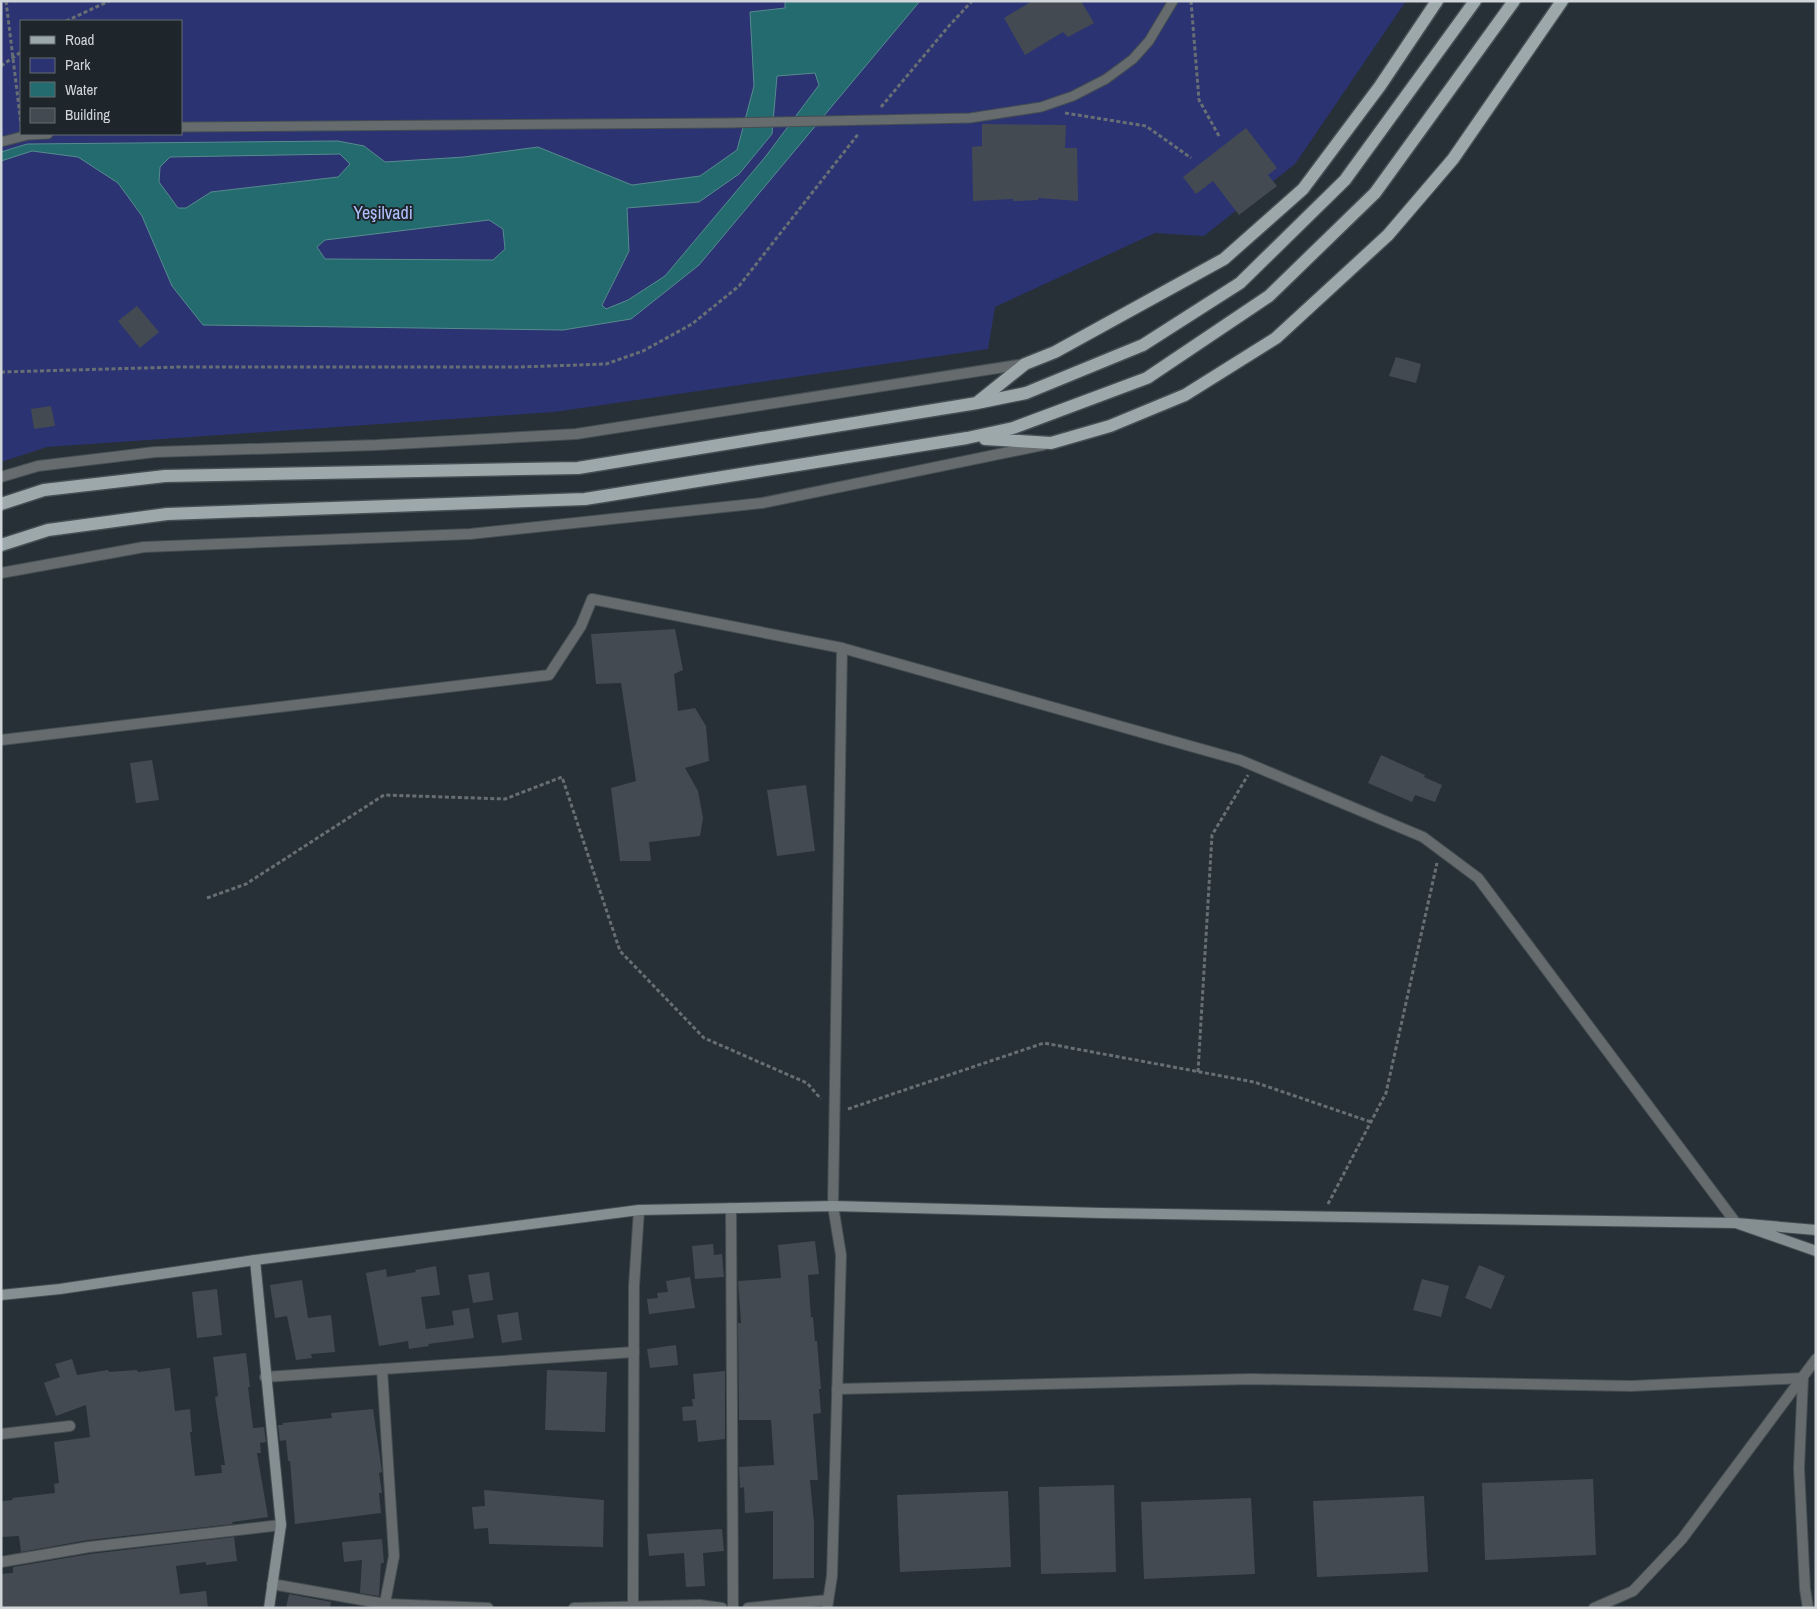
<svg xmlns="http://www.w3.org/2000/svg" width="1817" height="1609" viewBox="0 0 1817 1609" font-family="'Archivo Narrow',sans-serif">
  <rect width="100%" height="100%" fill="#273036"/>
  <path fill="#2b3372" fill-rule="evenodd" d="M1 1H1406L1295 164 1204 236 1155 233 995 307 988 349 554 412 47 447 1 462ZM21 21H181V134H21Z"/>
  <path fill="#236b6e" stroke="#578b8e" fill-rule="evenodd" d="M785 1H920L699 265 631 319 563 330 203 325 172 286 142 216 118 183 78 157 32 151 1 161V152L27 144 338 141 364 146 385 162 464 157 538 147 632 185 700 176 737 150 754 86 750 12 785 8ZM815 73 819 85 766 156 665 276 628 300 606 309 602 305 629 251 627 208 699 202 739 174 772 134 777 76ZM340 154 350 164 338 177 211 192 186 208H178L159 182 160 167 170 157ZM489 220 503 229 505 249 493 260 325 259 317 247 325 240Z"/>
  <g fill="#444a52">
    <polygon points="1032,1 1081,1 1094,23 1068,37 1063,32 1025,55 1004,18"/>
    <polygon points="982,124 1066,125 1065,148 1077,148 1078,201 1038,198 1038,200 1013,201 1013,199 973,201 972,147 982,146"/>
    <polygon points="1246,128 1277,168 1268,175 1277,186 1239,215 1213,181 1196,194 1183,177"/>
    <polygon points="137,306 159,332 140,348 118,321"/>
    <polygon points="1396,357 1421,364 1416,383 1389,376"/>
    <polygon points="51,406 55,426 34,429 31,409"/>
    <polygon points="675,629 683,670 674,674 678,711 695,708 706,726 709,761 685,768 698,791 703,818 700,836 649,842 651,861 620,861 611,788 636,781 621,683 596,684 591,634"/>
    <polygon points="1381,755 1425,775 1424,777 1442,785 1435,802 1415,795 1412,802 1368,783"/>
    <polygon points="152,760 159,800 136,803 130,763"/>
    <polygon points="806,785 815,851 777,856 767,790"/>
    <polygon points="815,1241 819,1274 808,1275 811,1317 813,1317 815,1341 817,1341 821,1389 819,1389 821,1413 813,1414 818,1480 810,1480 814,1523 814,1578 773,1579 773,1511 745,1513 744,1487 740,1488 739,1467 774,1465 771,1420 739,1420 738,1323 741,1323 738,1281 781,1278 778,1245"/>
    <polygon points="713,1244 714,1255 722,1254 724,1277 695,1279 692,1246"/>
    <polygon points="1479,1265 1505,1276 1491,1309 1465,1298"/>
    <polygon points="436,1266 440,1295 421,1297 426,1329 454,1325 452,1311 469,1308 474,1338 428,1344 429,1346 409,1349 408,1341 379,1346 366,1273 386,1269 387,1277 416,1272 415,1270"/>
    <polygon points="489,1272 493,1300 473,1303 468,1275"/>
    <polygon points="690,1277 695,1308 649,1314 647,1299 658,1298 657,1293 668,1292 666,1281"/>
    <polygon points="1422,1279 1449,1286 1441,1317 1413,1310"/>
    <polygon points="302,1280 308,1318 331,1315 335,1352 311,1354 312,1358 296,1360 287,1316 275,1318 270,1285"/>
    <polygon points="217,1289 222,1335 197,1338 192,1292"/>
    <polygon points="518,1312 522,1340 502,1343 497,1315"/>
    <polygon points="676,1345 678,1365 650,1368 647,1349"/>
    <polygon points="246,1353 250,1387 248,1387 253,1428 264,1427 266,1442 260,1443 261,1453 257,1453 268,1517 232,1522 233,1524 88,1540 21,1552 19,1536 2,1537 1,1501 13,1500 12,1498 55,1493 54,1484 59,1483 54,1442 90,1437 86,1405 56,1416 44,1383 60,1377 55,1364 72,1359 77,1375 108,1370 109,1372 137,1370 138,1372 170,1368 175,1411 190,1409 192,1432 190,1432 195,1476 222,1473 221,1465 225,1465 215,1397 218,1396 213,1357"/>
    <polygon points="547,1370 607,1372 605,1432 545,1430"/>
    <polygon points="725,1371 725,1439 698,1442 696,1420 683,1421 682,1407 693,1406 692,1399 695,1399 693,1374"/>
    <polygon points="373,1409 382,1472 379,1473 382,1493 379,1493 381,1513 295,1524 290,1461 288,1461 286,1440 280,1441 278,1425 283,1425 283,1423 332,1418 331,1413"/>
    <polygon points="1593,1479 1596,1555 1485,1560 1482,1483"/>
    <polygon points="1114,1485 1116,1572 1041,1574 1039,1487"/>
    <polygon points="484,1490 604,1500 603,1547 489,1544 488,1528 474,1529 472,1507 485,1506"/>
    <polygon points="1008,1491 1011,1567 900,1572 897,1495"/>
    <polygon points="1424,1496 1428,1572 1317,1577 1313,1501"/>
    <polygon points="1251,1498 1255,1574 1144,1579 1141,1502"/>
    <polygon points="722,1529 724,1551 703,1553 705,1586 686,1587 684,1553 649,1556 647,1534"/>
    <polygon points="234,1537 237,1561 206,1565 206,1562 176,1566 180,1594 206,1591 208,1608 1,1608 1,1574 13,1573 13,1567 90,1554"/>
    <polygon points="382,1539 384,1563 381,1563 379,1596 360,1593 362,1560 344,1562 342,1542"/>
    <polygon points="289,1594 331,1602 330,1608 286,1608"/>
  </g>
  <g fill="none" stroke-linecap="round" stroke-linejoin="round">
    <g stroke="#454e53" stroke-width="11">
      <g id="lane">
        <polyline points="181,127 727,123 970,118 1041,107 1073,96 1106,79 1133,59 1149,41 1173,1"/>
        <polyline points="1,142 28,135 48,134"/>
      </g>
    </g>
    <g stroke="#454e53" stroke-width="12">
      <g id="street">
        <polyline points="1,477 38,466 155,452 377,445 576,434 1024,364"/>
        <polyline points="1,573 144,547 470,534 762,503 1043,445"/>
        <polyline points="1,740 549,675 581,626 592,599 842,648 1240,760 1423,837 1478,878 1736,1223"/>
        <polyline points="731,1208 733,1608"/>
        <polyline points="382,1369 394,1556 384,1608"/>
        <polyline points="265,1377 634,1352"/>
        <polyline points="837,1389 1251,1379 1631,1386 1803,1378 1799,1468 1805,1589 1808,1608"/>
        <polyline points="1,1434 70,1426"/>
        <polyline points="1,1562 89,1547 281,1525"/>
        <polyline points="272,1584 385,1604 488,1608"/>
        <polyline points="574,1608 700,1605 722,1608"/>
        <polyline points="633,1608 634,1286 639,1210"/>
        <polyline points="748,1608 828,1600"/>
        <polyline points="827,1608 832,1576 841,1255 833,1206 842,648"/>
        <polyline points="1594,1608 1633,1591 1682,1539 1816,1359"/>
      </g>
    </g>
    <g stroke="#454e53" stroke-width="12">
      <g id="secondary">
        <polyline points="1816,1230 1736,1223 1816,1251"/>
        <polyline points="255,1260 281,1525 269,1608"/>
        <polyline points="1,1295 60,1289 255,1260 639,1210 833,1206 1101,1213 1736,1223"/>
      </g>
    </g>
    <g stroke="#454e53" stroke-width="15">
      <g id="primary">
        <polyline points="979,401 1025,364 1055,352 1224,259 1303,189 1380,86 1437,1"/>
        <polyline points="985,439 1051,443 1110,426 1185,395 1276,338 1388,235 1453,159 1562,1"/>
        <polyline points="1,504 44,490 165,476 578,468 977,403 1026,393 1143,345 1240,283 1345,180 1475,1"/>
        <polyline points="1,545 48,530 167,514 585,499 967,438 1013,428 1147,378 1269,296 1375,193 1514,1"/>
      </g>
    </g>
    <g stroke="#676f74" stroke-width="3" stroke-dasharray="4 2.5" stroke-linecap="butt">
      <polyline points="6,1 21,124"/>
      <polyline points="1191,1 1199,100 1219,136"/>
      <polyline points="66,21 109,1"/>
      <polyline points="1,66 21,52"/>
      <polyline points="881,107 948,27 972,1"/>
      <polyline points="1065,113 1146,126 1191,158"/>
      <polyline points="1,372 180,367 520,367 606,364 643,351 692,324 739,286 859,133"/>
      <polyline points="207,898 246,884 384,795 505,799 562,777 620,951 704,1038 807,1083 821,1099"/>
      <polyline points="1198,1072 1212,835 1248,775"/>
      <polyline points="848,1109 1044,1043 1254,1082 1371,1122"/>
      <polyline points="1328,1204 1386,1093 1437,863"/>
    </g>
    <use href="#lane" stroke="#666c6d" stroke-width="9"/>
    <use href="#street" stroke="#666c6d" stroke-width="10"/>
    <use href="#secondary" stroke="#858e90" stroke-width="10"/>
    <use href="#primary" stroke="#9da8ab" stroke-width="12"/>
  </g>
  <g text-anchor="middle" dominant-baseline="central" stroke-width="4" stroke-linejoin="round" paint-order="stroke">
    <g font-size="18" fill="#b1c0fd" stroke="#1e262c">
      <text x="383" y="212">Yeşilvadi</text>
    </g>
  </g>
  <rect width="1817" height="1609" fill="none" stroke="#cfd5d8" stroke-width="5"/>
  <rect x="20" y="20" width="162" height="115" fill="#1e262c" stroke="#656c71"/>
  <rect x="30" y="36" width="25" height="8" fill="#9da8ab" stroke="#656c71"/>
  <text x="65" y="45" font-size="15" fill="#cfd5d8">Road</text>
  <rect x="30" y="58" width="25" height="15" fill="#2b3372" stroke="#656c71"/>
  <text x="65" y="70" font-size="15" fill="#cfd5d8">Park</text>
  <rect x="30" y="82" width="25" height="15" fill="#236b6e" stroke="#656c71"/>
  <text x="65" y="95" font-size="15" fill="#cfd5d8">Water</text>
  <rect x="30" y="108" width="25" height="15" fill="#444a52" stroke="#656c71"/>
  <text x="65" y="120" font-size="15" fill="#cfd5d8">Building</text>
</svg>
